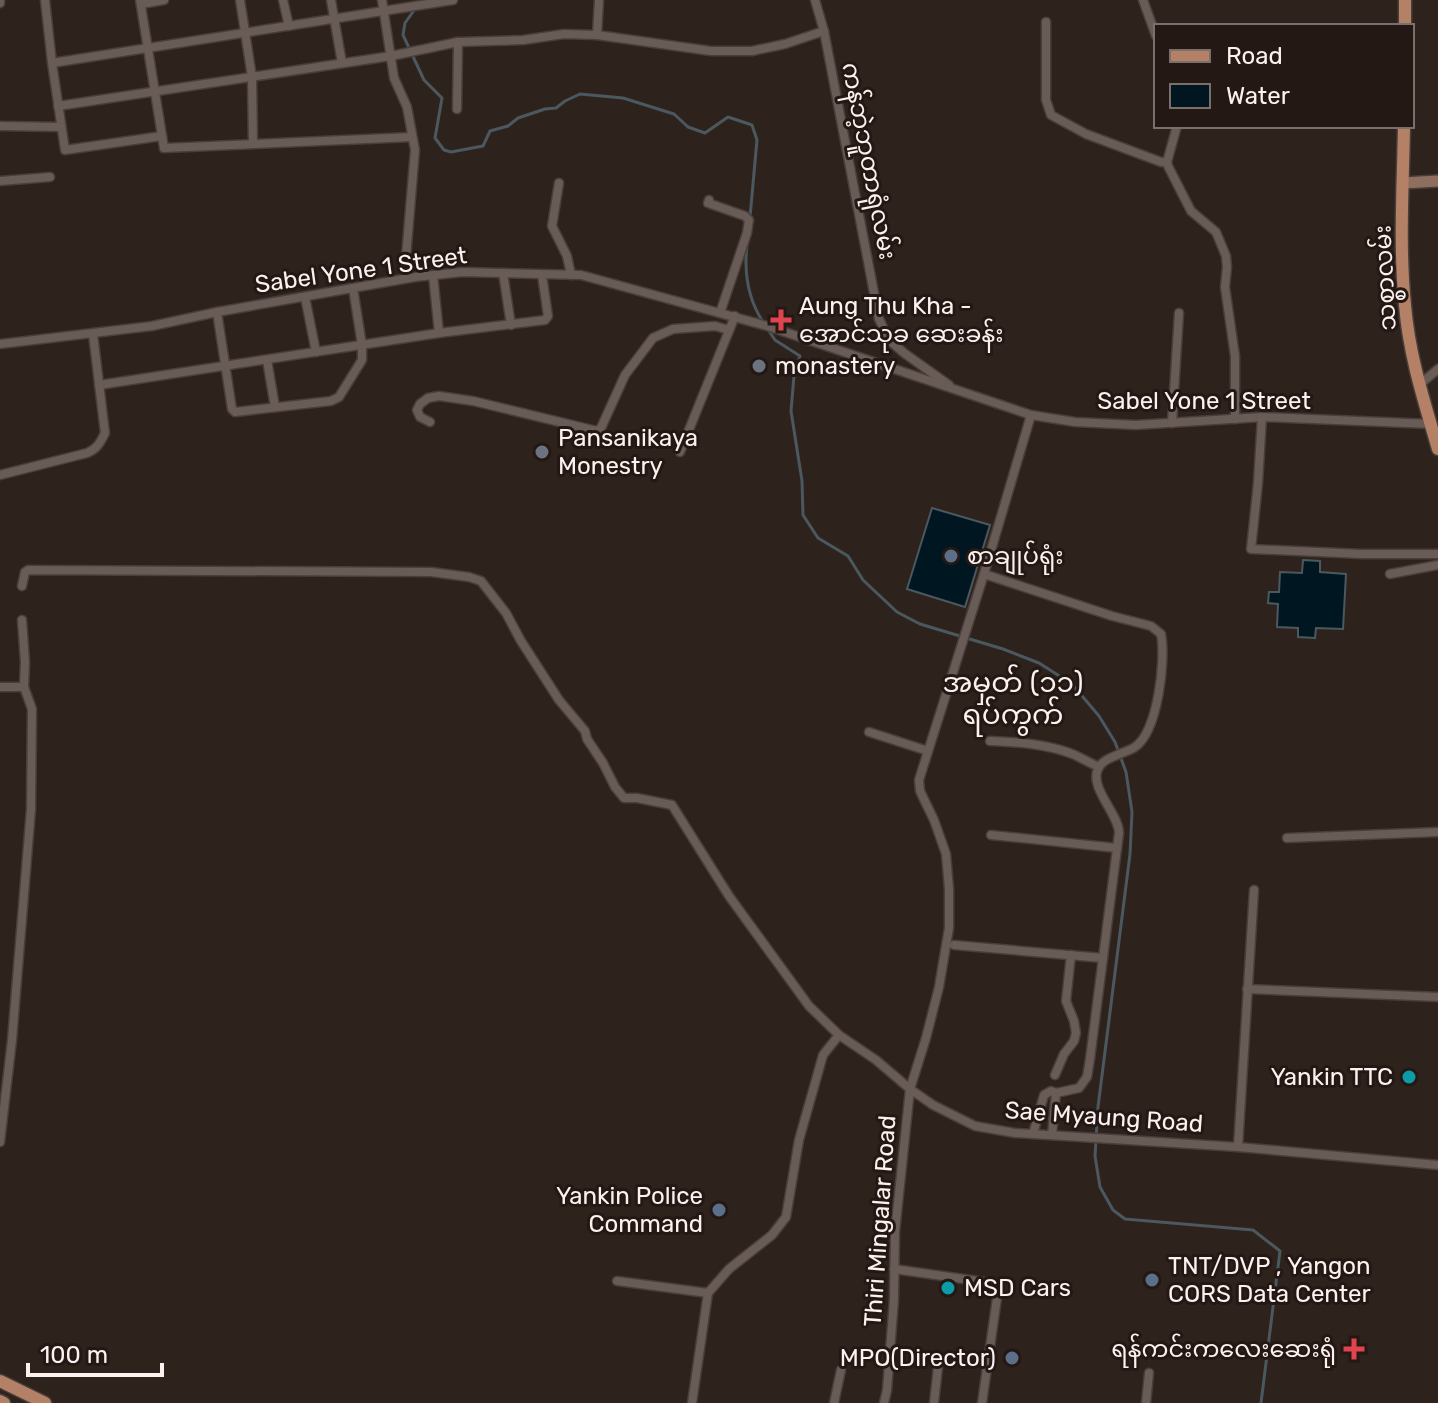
<svg xmlns="http://www.w3.org/2000/svg" width="1438" height="1403" viewBox="0 0 1438 1403" font-family="Rubik,'Noto Sans Myanmar',sans-serif">
  <rect width="100%" height="100%" fill="#2e221d"/>
  <g fill="#001621" stroke="#4b585f" stroke-width="2">
    <polygon points="932,508 990,525 965,607 907,589"/>
    <polygon points="1303,560 1320,561 1320,572 1346,574 1343,629 1316,628 1315,638 1298,637 1298,628 1277,627 1278,604 1268,603 1269,592 1279,592 1280,572 1302,573"/>
  </g>
  <g fill="none" stroke-linecap="round" stroke-linejoin="round">
    <g stroke="#4b585f" stroke-width="3">
      <polyline points="415,9 405,23 403,35 424,80 442,98 435,138 444,150 451,152 483,146 490,131 508,126 518,118 545,109 556,108 565,101 580,94 623,98 674,114 688,127 705,133 728,117 752,125 757,140 750,217"/>
      <path d="M747 245C744 271 748 299 763 322"/>
      <polyline points="767,328 775,340 800,356 794,376 791,411 802,481 803,515 818,538 848,556 863,580 897,612 920,624 1003,649 1039,663 1072,684 1099,716 1115,742 1126,772 1132,812 1130,854 1098,1107 1095,1156 1100,1187 1113,1210 1125,1219 1253,1230 1280,1251 1261,1403"/>
    </g>
    <g stroke="#483e3a" stroke-width="11">
      <g id="minor">
        <polyline points="45,0 52,63 65,150 162,136"/>
        <polyline points="140,0 164,148 412,137"/>
        <polyline points="240,0 252,77 253,143"/>
        <polyline points="283,0 289,26"/>
        <polyline points="331,0 342,63"/>
        <polyline points="382,0 394,78 407,107 415,150 406,257"/>
        <polyline points="815,0 824,31 879,319 889,340 904,353 949,385"/>
        <polyline points="1143,0 1156,36"/>
        <polyline points="0,3 0,0"/>
        <polyline points="141,4 164,0"/>
        <polyline points="1046,22 1046,100 1051,115 1086,134 1161,162 1167,162"/>
        <polyline points="597,35 599,0"/>
        <polyline points="52,63 453,0"/>
        <polyline points="58,106 391,56 458,42 523,40 564,34 597,35 711,51 752,51 785,44 824,31"/>
        <polyline points="457,109 458,42"/>
        <polyline points="0,126 61,127"/>
        <polyline points="1177,126 1167,162 1168,166 1191,211 1216,232 1226,256 1227,267 1225,287 1235,356 1235,419"/>
        <polyline points="0,181 50,177"/>
        <polyline points="559,183 552,226 567,256 571,275"/>
        <polyline points="709,200 708,203 745,216 749,220 747,233 720,313"/>
        <polyline points="503,273 511,325"/>
        <polyline points="433,275 439,333"/>
        <polyline points="305,297 316,352"/>
        <polyline points="217,312 232,409 235,412 331,401 339,397 362,360 362,345 353,288"/>
        <polyline points="0,344 152,326 217,312 415,277 463,272 581,275 767,326 1031,415 1075,422 1136,425 1262,417 1431,424"/>
        <polyline points="267,360 275,407"/>
        <polyline points="99,385 439,333 545,320 548,316 542,275"/>
        <polyline points="1419,385 1438,369"/>
        <polyline points="1262,417 1258,483 1251,549 1361,554 1438,554"/>
        <polyline points="430,422 420,417 417,410 420,404 428,398 439,396 473,401 597,431 601,428 625,375 653,338 673,329 715,326 729,330"/>
        <polyline points="1172,423 1179,313"/>
        <polyline points="680,452 735,316"/>
        <path d="M0 475 87 453C97 449 100 443 105 433L93 334"/>
        <path d="M984 574 1112 616 1151 626 1161 634C1166 660 1158 731 1135 747 1124 754 1103 757 1098 769 1089 788 1119 814 1119 833L1090 1059 1087 1077 1079 1088 1056 1093 1051 1091 1044 1095 1033 1134"/>
        <polyline points="1390,574 1438,565"/>
        <polyline points="22,586 25,572 28,570 431,572 469,577 481,581 506,613 521,641 559,700 585,731 587,739 603,763 615,787 624,798 637,798 672,805 729,896 809,1006 839,1035 876,1060 910,1089 933,1105 975,1126 1015,1133 1238,1147 1438,1165"/>
        <polyline points="0,687 24,687"/>
        <polyline points="869,732 928,751"/>
        <path d="M990 741C1018 742 1048 744 1075 755 1083 759 1090 763 1099 767"/>
        <polyline points="991,835 1117,848"/>
        <polyline points="1287,838 1438,832"/>
        <polyline points="954,945 1103,958"/>
        <polyline points="1247,989 1438,997"/>
        <polyline points="1055,1075 1064,1054 1074,1041 1076,1033 1074,1021 1066,1001 1071,955"/>
        <polyline points="1052,1135 1056,1093"/>
        <polyline points="0,1142 12,1040 31,809 32,709 24,687 25,662 22,620"/>
        <polyline points="1238,1147 1254,890"/>
        <polyline points="894,1269 999,1284 982,1403"/>
        <polyline points="617,1281 708,1293 729,1269 772,1235 786,1217 799,1140 823,1055 839,1035"/>
        <polyline points="692,1403 708,1293"/>
        <polyline points="834,1403 841,1370"/>
        <polyline points="884,1403 887,1390 894,1299 895,1232 910,1089 926,1038 939,987 949,928 949,889 946,854 934,820 920,791 919,780 984,574 1031,415"/>
        <polyline points="934,1403 939,1358"/>
        <polyline points="1146,1403 1149,1373"/>
      </g>
    </g>
    <g stroke="#483e3a" stroke-width="14">
      <polyline id="secondary" points="1403,183 1438,181"/>
    </g>
    <g stroke="#483e3a" stroke-width="15">
      <g id="primary">
        <polyline points="1405,26 1405,0"/>
        <path d="M1404 126C1403 186 1399 246 1405 305 1409 355 1424 401 1438 449"/>
        <polyline points="0,1381 45,1403"/>
        <polyline points="0,1401 4,1403"/>
      </g>
    </g>
    <use href="#minor" stroke="#695b56" stroke-width="8"/>
    <use href="#secondary" stroke="#8e6e5e" stroke-width="11"/>
    <use href="#primary" stroke="#b48166" stroke-width="12"/>
  </g>
  <g fill="#e0444e" stroke="#241814" stroke-width="3">
    <path d="M777 308h8v8h8v8h-8v8h-8v-8h-8v-8h8z"/>
    <path d="M1350 1337h8v8h8v8h-8v8h-8v-8h-8v-8h8z"/>
  </g>
  <g fill="#6b7280" stroke="#241814" stroke-width="3">
    <circle cx="759" cy="366" r="8"/>
    <circle cx="542" cy="452" r="8"/>
  </g>
  <g fill="#5c6f8a" stroke="#241814" stroke-width="3">
    <circle cx="951" cy="556" r="8"/>
    <circle cx="719" cy="1210" r="8"/>
    <circle cx="1152" cy="1280" r="8"/>
    <circle cx="1012" cy="1358" r="8"/>
  </g>
  <g fill="#0f9aa8" stroke="#241814" stroke-width="3">
    <circle cx="1409" cy="1077" r="8"/>
    <circle cx="948" cy="1288" r="8"/>
  </g>
  <g text-anchor="middle" dominant-baseline="central" stroke-width="6" stroke-linejoin="round" paint-order="stroke">
    <g font-size="24" fill="#fbf2ef" stroke="#241814">
      <text transform="translate(869 161) rotate(79)">ကန်ဘဲ့ဘူတာရုံလမ်း</text>
      <text transform="translate(361 270) rotate(-8)">Sabel Yone 1 Street</text>
      <text transform="translate(1385 278) rotate(-93)">သစ္စာလမ်း</text>
      <text x="1204" y="401">Sabel Yone 1 Street</text>
      <text transform="translate(1104 1117) rotate(4)">Sae Myaung Road</text>
      <text transform="translate(880 1221) rotate(-86)">Thiri Mingalar Road</text>
    </g>
    <g font-size="24" fill="#fbf2ef" stroke="#241814" text-anchor="start">
      <text x="799" y="306">Aung Thu Kha -<tspan x="799" dy="28">အောင်သုခ ဆေးခန်း</tspan></text>
      <text x="775" y="366">monastery</text>
      <text x="558" y="438">Pansanikaya<tspan x="558" dy="28">Monestry</tspan></text>
      <text x="967" y="556">စာချုပ်ရုံး</text>
      <text x="1393" y="1077" text-anchor="end">Yankin TTC</text>
      <text x="703" y="1196" text-anchor="end">Yankin Police<tspan x="703" dy="28">Command</tspan></text>
      <text x="1168" y="1266">TNT/DVP , Yangon<tspan x="1168" dy="28">CORS Data Center</tspan></text>
      <text x="964" y="1288">MSD Cars</text>
      <text x="1336" y="1349" text-anchor="end">ရန်ကင်းကလေးဆေးရုံ</text>
      <text x="996" y="1358" text-anchor="end">MPO(Director)</text>
    </g>
    <g font-size="28" fill="#fbf2ef" stroke="#241814">
      <text x="1013" y="682">အမှတ် (၁၁)<tspan x="1013" dy="32">ရပ်ကွက်</tspan></text>
    </g>
  </g>
  <rect x="1154" y="24" width="260" height="104" fill="#241814" stroke="#7a6f6c" stroke-width="2"/>
  <rect x="1170" y="50" width="40" height="12" fill="#b48166" stroke="#7a6f6c" stroke-width="2"/>
  <text x="1226" y="64" font-size="24" fill="#fbf2ef">Road</text>
  <rect x="1170" y="84" width="40" height="24" fill="#001621" stroke="#7a6f6c" stroke-width="2"/>
  <text x="1226" y="104" font-size="24" fill="#fbf2ef">Water</text>
  <path d="M28 1363v12h134v-12" fill="none" stroke="#fbf2ef" stroke-width="4"/>
  <text x="40" y="1363" font-size="24" fill="#fbf2ef" stroke="#241814" stroke-width="6" paint-order="stroke">100 m</text>
</svg>
